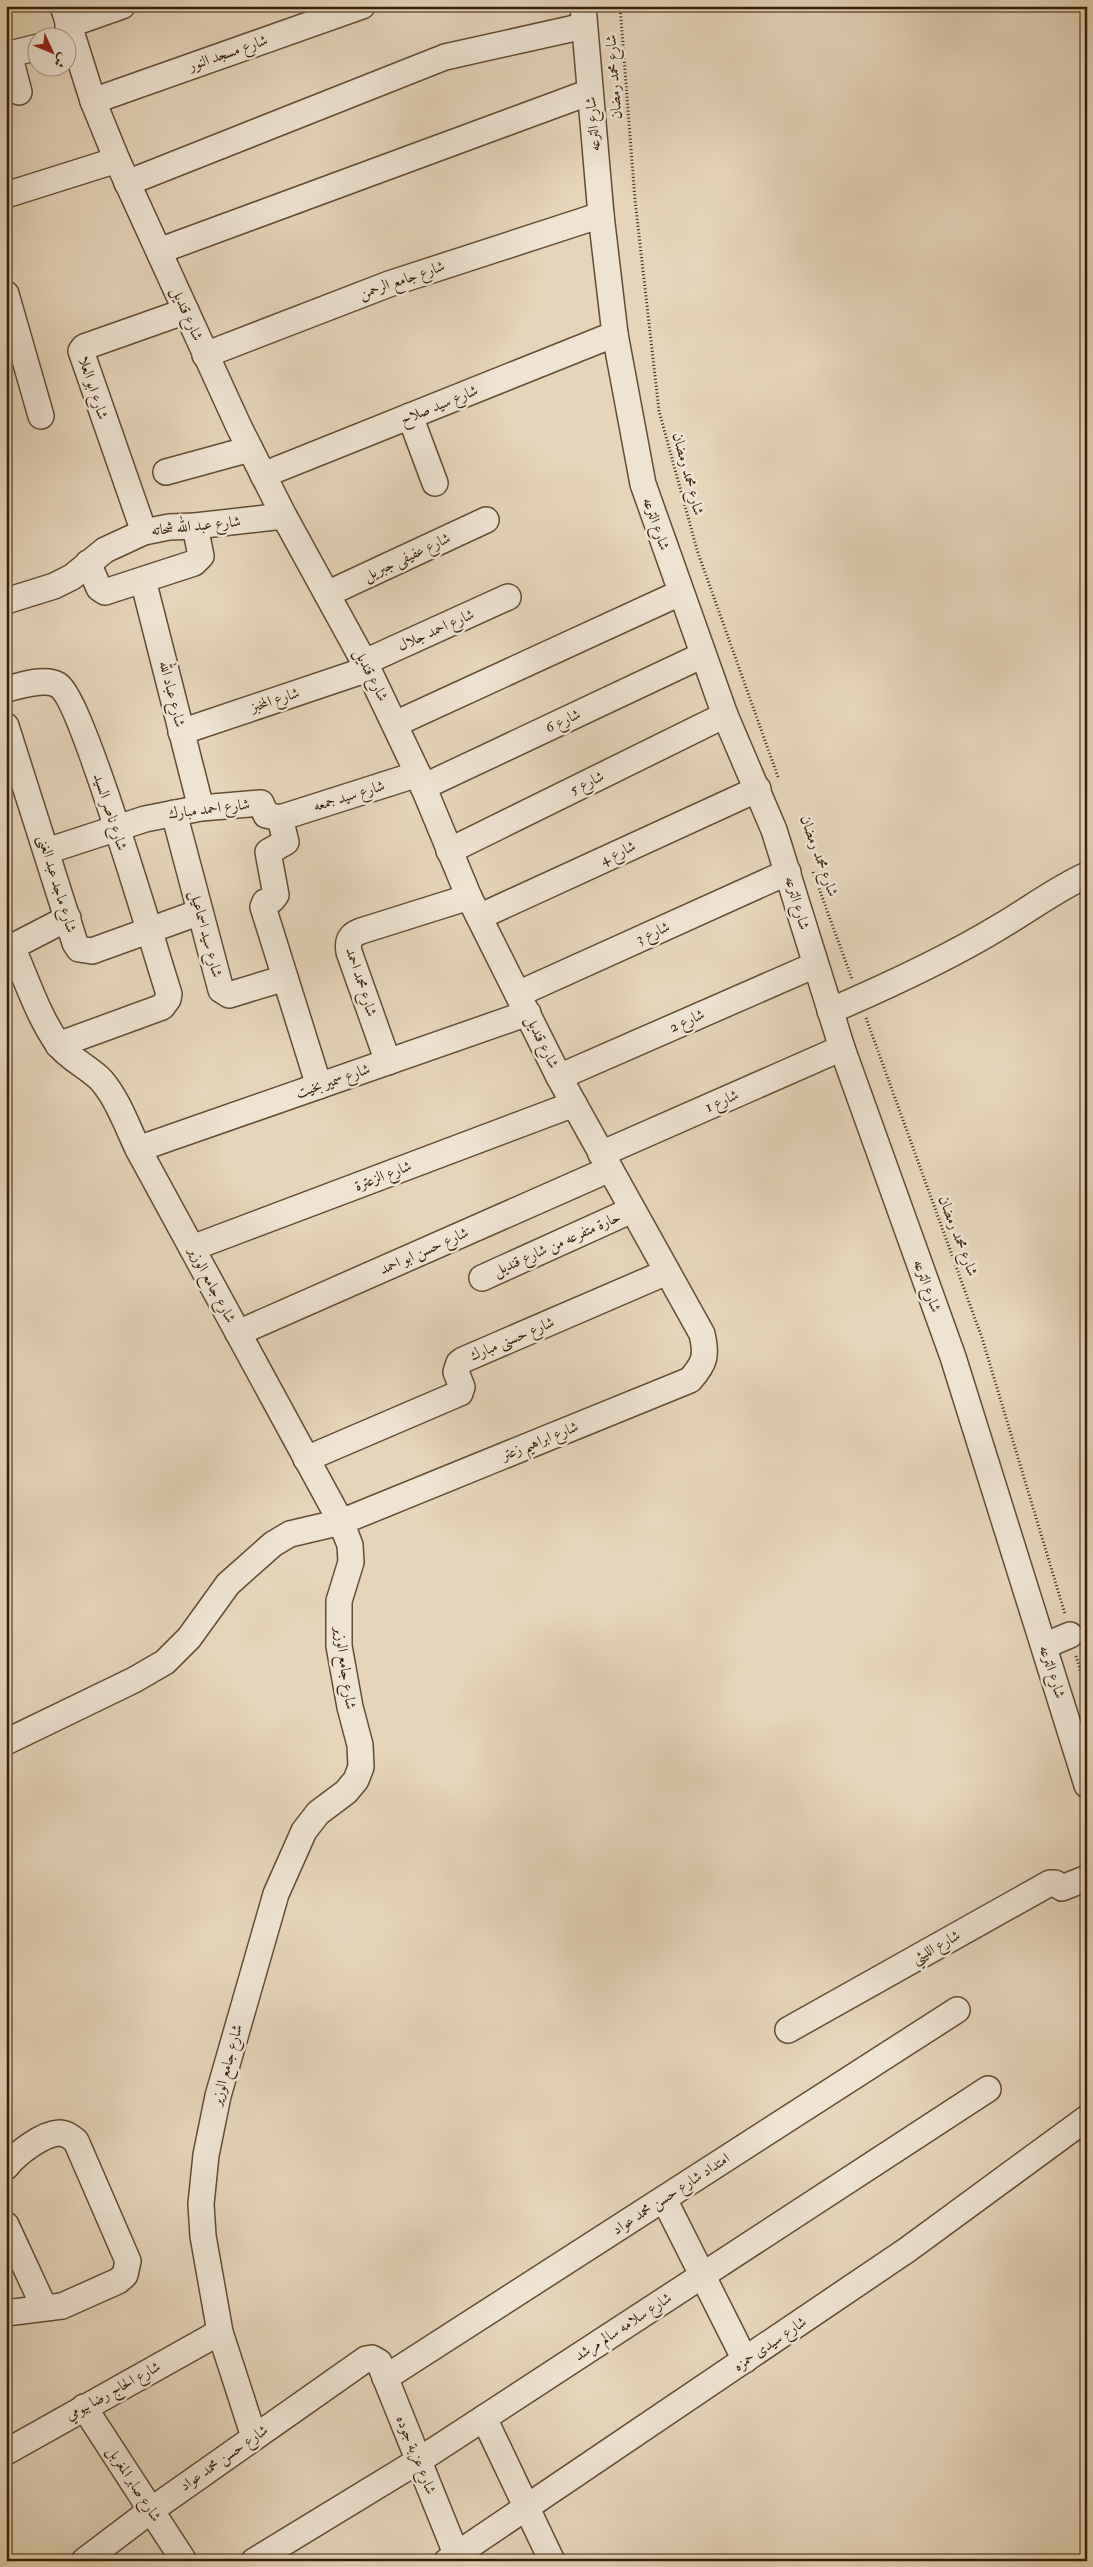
<svg xmlns="http://www.w3.org/2000/svg" width="1093" height="2567" viewBox="0 0 1093 2567" font-family="'IM FELL Double Pica',Amiri,serif">
  <rect width="100%" height="100%" fill="#e7d5b9"/>
  <filter id="stains"><feTurbulence type="fractalNoise" baseFrequency=".004" numOctaves="4"/><feColorMatrix values="0 0 0 0 .2 0 0 0 0 .09 0 0 0 0 .02 0 0 0 .5 -.17"/></filter>
  <radialGradient id="worn" r=".72"><stop offset=".6" stop-color="#630" stop-opacity="0"/><stop offset="1" stop-color="#630" stop-opacity=".3"/></radialGradient>
  <g fill="none" stroke-linecap="round" stroke-linejoin="round">
    <g stroke="#624c32" stroke-width="28">
      <g id="minor">
        <polyline points="583,6 601,215 615,334 643,484 725,715 774,830 842,1048 953,1357 1087,1785"/>
        <polyline points="68,25 122,6"/>
        <polyline points="9,54 19,92"/>
        <polyline points="6,55 38,47"/>
        <polyline points="93,101 362,6"/>
        <polyline points="127,183 445,57 584,26"/>
        <polyline points="6,195 117,160"/>
        <polyline points="159,251 590,92"/>
        <polyline points="6,294 41,416"/>
        <polyline points="205,355 389,284 601,215"/>
        <polyline points="410,416 435,483"/>
        <polyline points="166,472 250,449"/>
        <polyline points="263,475 615,334"/>
        <polyline points="144,532 81,351 84,347 186,311"/>
        <polyline points="88,563 99,588 105,592 194,563 201,556 195,526"/>
        <polyline points="143,580 201,808"/>
        <polyline points="327,594 486,520"/>
        <polyline points="6,601 54,586 72,577 105,550 144,532 169,527 195,526 284,516"/>
        <polyline points="365,662 508,597"/>
        <path d="M6 689C21 686 44 677 58 685 82 699 155 951 169 994L168 999 162 1007 58 1045"/>
        <polyline points="395,724 680,593"/>
        <polyline points="6,726 75,943 79,949 92,951 200,912"/>
        <polyline points="181,732 368,669"/>
        <polyline points="423,787 703,655"/>
        <polyline points="174,813 221,990 229,995 285,978"/>
        <polyline points="280,818 418,774"/>
        <polyline points="47,851 145,819 201,808 261,803 266,815 280,818 286,842 268,852 276,895 272,900 265,902 263,907 319,1086"/>
        <polyline points="449,851 725,715"/>
        <polyline points="479,917 758,789"/>
        <path d="M12 947C26 978 38 1016 58 1044 69 1059 89 1067 102 1081 118 1100 127 1126 138 1149L341 1522 350 1545 351 1562 339 1601V1646L350 1707 360 1745 361 1767 356 1780 346 1792 318 1813 304 1831 276 1894 218 2096 206 2155 201 2204 203 2236 220 2332 254 2437"/>
        <polyline points="6,950 68,918"/>
        <polyline points="518,994 788,872"/>
        <path d="M830 1011C888 986 947 959 1001 926 1030 909 1056 889 1087 875"/>
        <path d="M388 1062 349 952C347 940 350 935 361 931L469 897"/>
        <polyline points="559,1077 815,965"/>
        <polyline points="138,1149 528,1013"/>
        <polyline points="601,1154 842,1048"/>
        <polyline points="192,1248 574,1104"/>
        <polyline points="482,1278 632,1210"/>
        <polyline points="238,1333 610,1169"/>
        <polyline points="306,1459 460,1393 462,1387 456,1372 459,1363 463,1360 667,1272"/>
        <polyline points="1044,1646 1070,1635"/>
        <path d="M6 1742 134 1680 165 1662 189 1638 228 1584 273 1544 290 1534 341 1522 690 1380C705 1363 707 1356 702 1334L559 1077 469 897 418 774 368 669 284 516 239 427 117 160 93 101 63 6"/>
        <polyline points="788,2030 1050,1883 1055,1883 1062,1888 1087,1878"/>
        <path d="M6 2167C16 2154 42 2134 59 2133 66 2133 71 2137 76 2141L128 2261 125 2275 118 2281 62 2306 6 2313"/>
        <polyline points="664,2199 745,2360"/>
        <polyline points="6,2225 44,2307"/>
        <polyline points="385,2378 957,2010"/>
        <polyline points="84,2407 184,2561"/>
        <polyline points="484,2418 552,2561"/>
        <polyline points="6,2452 220,2332"/>
        <polyline points="84,2561 150,2511 366,2359 372,2358 379,2362 459,2561"/>
        <polyline points="254,2561 418,2461 988,2089"/>
        <polyline points="447,2561 907,2250 1087,2118"/>
      </g>
    </g>
    <g stroke="#351e05" stroke-width="3" stroke-dasharray="1 2.5" stroke-linecap="butt">
      <polyline points="620,6 635,200 659,411 697,550 778,777"/>
      <polyline points="813,872 852,979"/>
      <polyline points="866,1018 982,1338 1065,1614"/>
      <polyline points="1076,1656 1087,1693"/>
    </g>
    <use href="#minor" stroke="#efe4d2" stroke-width="25"/>
  </g>
  <g text-anchor="middle" dominant-baseline="central" stroke-width="5" stroke-linejoin="round" paint-order="stroke">
    <g font-size="15" fill="#351e05" stroke="#efe4d2">
      <text transform="translate(228 53) rotate(-19)">شارع مسجد النور</text>
      <text transform="translate(614 77) rotate(-94)">شارع محمد رمضان</text>
      <text transform="translate(593 124) rotate(-95)">شارع الترعه</text>
      <text transform="translate(402 280) rotate(-19)">شارع جامع الرحمن</text>
      <text transform="translate(187 314) rotate(66)">شارع قنديل</text>
      <text transform="translate(93 388) rotate(72)">شارع ابو العلا</text>
      <text transform="translate(439 405) rotate(-22)">شارع سيد صلاح</text>
      <text transform="translate(688 474) rotate(75)">شارع محمد رمضان</text>
      <text transform="translate(656 524) rotate(71)">شارع الترعه</text>
      <text transform="translate(196 526) rotate(-6)">شارع عبد الله شحاته</text>
      <text transform="translate(407 557) rotate(-25)">شارع عفيفى جبريل</text>
      <text transform="translate(436 630) rotate(-24)">شارع احمد جلال</text>
      <text transform="translate(371 675) rotate(63)">شارع قنديل</text>
      <text transform="translate(172 694) rotate(76)">شارع عباد الله</text>
      <text transform="translate(275 700) rotate(-18)">شارع المخبز</text>
      <text transform="translate(563 721) rotate(-25)">شارع 6</text>
      <text transform="translate(587 783) rotate(-26)">شارع 5</text>
      <text transform="translate(349 796) rotate(-17)">شارع سيد جمعه</text>
      <text transform="translate(209 809) rotate(-7)">شارع احمد مبارك</text>
      <text transform="translate(110 812) rotate(72)">شارع ناصر السيد</text>
      <text transform="translate(618 853) rotate(-25)">شارع 4</text>
      <text transform="translate(819 856) rotate(70)">شارع محمد رمضان</text>
      <text transform="translate(57 884) rotate(73)">شارع ماجد عبد الغنى</text>
      <text transform="translate(797 903) rotate(74)">شارع الترعه</text>
      <text transform="translate(653 933) rotate(-24)">شارع 3</text>
      <text transform="translate(206 934) rotate(75)">شارع سيد اسماعيل</text>
      <text transform="translate(361 982) rotate(72)">شارع محمد احمد</text>
      <text transform="translate(687 1021) rotate(-24)">شارع 2</text>
      <text transform="translate(542 1042) rotate(64)">شارع قنديل</text>
      <text transform="translate(333 1081) rotate(-19)">شارع سمير بخيت</text>
      <text transform="translate(722 1101) rotate(-24)">شارع 1</text>
      <text transform="translate(383 1176) rotate(-21)">شارع الزعترة</text>
      <text transform="translate(958 1236) rotate(69)">شارع محمد رمضان</text>
      <text transform="translate(557 1244) rotate(-24)">حارة متفرعه من شارع قنديل</text>
      <text transform="translate(424 1251) rotate(-24)">شارع حسن ابو احمد</text>
      <text transform="translate(212 1285) rotate(62)">شارع جامع الوزير</text>
      <text transform="translate(927 1286) rotate(70)">شارع الترعه</text>
      <text transform="translate(512 1339) rotate(-23)">شارع حسنى مبارك</text>
      <text transform="translate(540 1441) rotate(-22)">شارع ابراهيم زعتر</text>
      <text transform="translate(345 1668) rotate(82)">شارع جامع الوزير</text>
      <text transform="translate(1052 1672) rotate(72)">شارع الترعه</text>
      <text transform="translate(936 1947) rotate(-29)">شارع الليثي</text>
      <text transform="translate(227 2065) rotate(-75)">شارع جامع الوزير</text>
      <text transform="translate(671 2194) rotate(-33)">امتداد شارع حسن محمد عواد</text>
      <text transform="translate(623 2327) rotate(-33)">شارع سلامه سالم مرشد</text>
      <text transform="translate(770 2344) rotate(-34)">شارع سيدى حمزه</text>
      <text transform="translate(113 2391) rotate(-29)">شارع الحاج رضا بيومي</text>
      <text transform="translate(416 2455) rotate(68)">شارع عزبة جوده</text>
      <text transform="translate(224 2458) rotate(-35)">شارع حسن محمد عواد</text>
      <text transform="translate(134 2484) rotate(57)">شارع صابر المغربل</text>
    </g>
  </g>
  <rect width="1093" height="2567" fill="none" stroke="#e7d5b9" stroke-width="25"/>
  <rect x="8" y="8" width="1078" height="2552" fill="none" stroke="#351e05" stroke-width="2.5"/>
  <rect x="12" y="12" width="1068" height="2542" fill="none" stroke="#351e05"/>
  <g transform="translate(52 52) rotate(134)"><circle r="24" fill="#efe4d2" stroke="#a59580"/>
  <path d="M0-4L9 19L0 12L-9 19Z" fill="#8f2418"/>
  <text y="-8" font-size="14" font-weight="bold" text-anchor="middle" fill="#351e05">ش</text>
  </g>
  <rect width="100%" height="100%" filter="url(#stains)"/>
  <rect width="100%" height="100%" fill="url(#worn)"/>
</svg>
